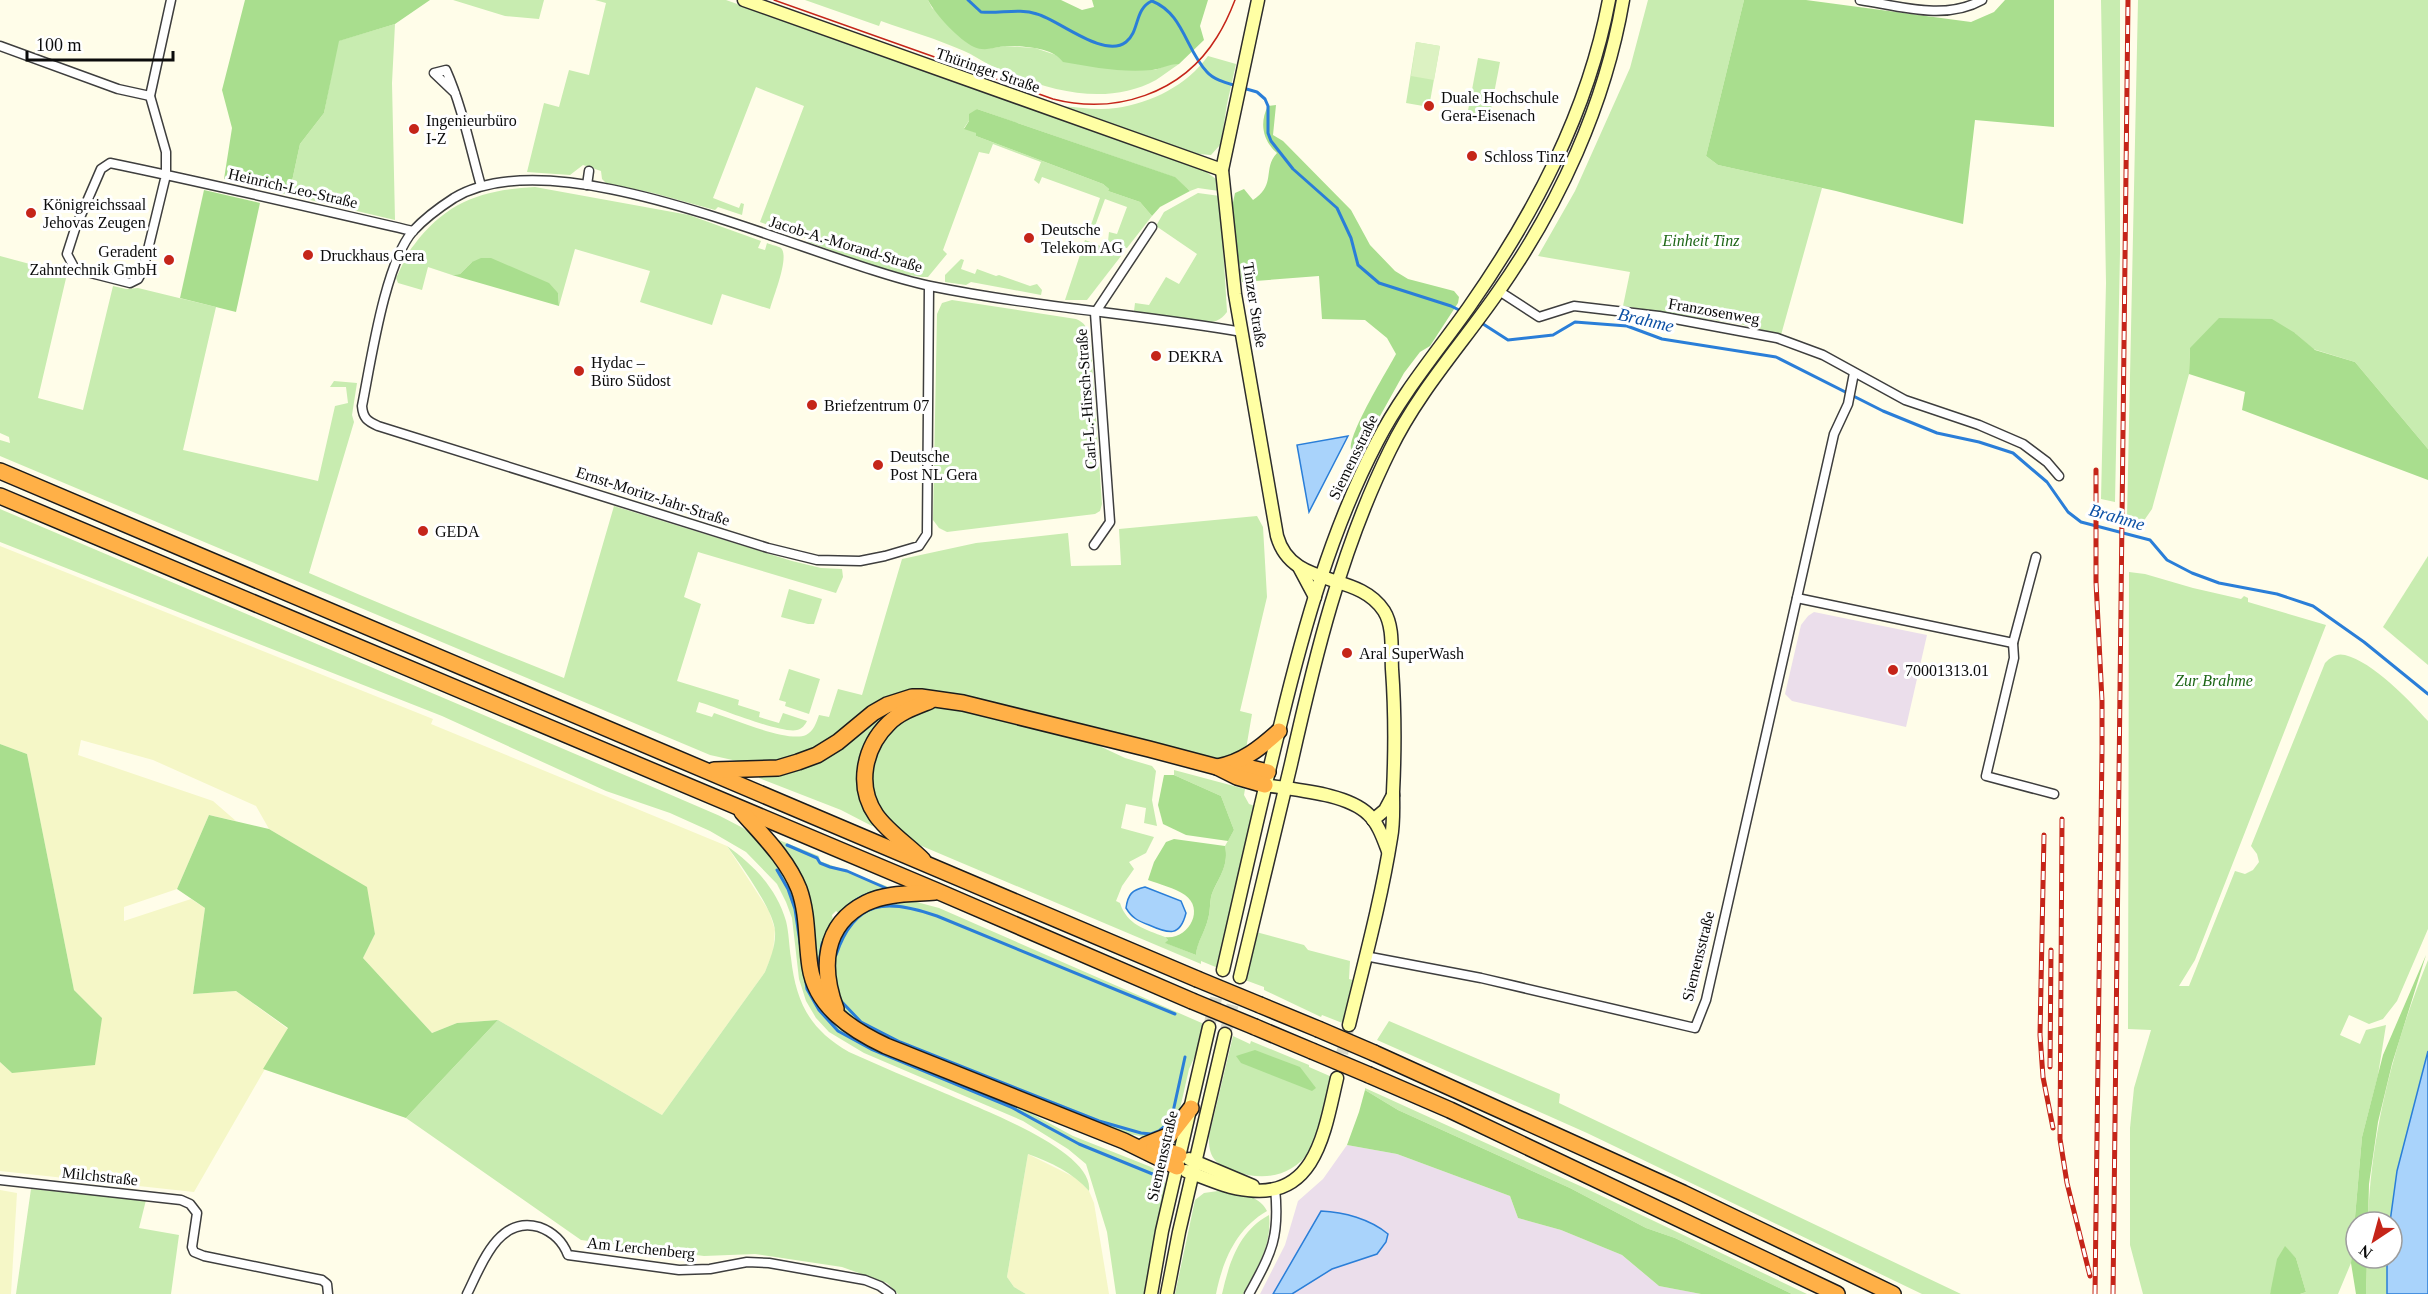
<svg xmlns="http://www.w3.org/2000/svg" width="2428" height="1294" viewBox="0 0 2428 1294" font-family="Georgia,serif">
  <rect width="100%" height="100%" fill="#fffde9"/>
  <g fill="#ebdeeb">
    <polygon points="1814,612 1927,635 1906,727 1792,701 1785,694 1801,625 1808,616"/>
    <polygon points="1347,1145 1397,1154 1510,1196 1518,1218 1561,1230 1622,1255 1659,1286 1701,1294 1260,1294 1285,1245 1298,1201 1323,1179"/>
  </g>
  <g fill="#f5f7c7">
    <polygon points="0,546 433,719 431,724 727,846 769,911 775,930 773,952 765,972 662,1115 498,1020 457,1023 432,1033 363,958 375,934 366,887 269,829 256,806 153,760 81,740 78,755 213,801 236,821 209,815 177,889 124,907 124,921 191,899 205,908 193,994 236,991 288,1029 194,1192 0,1171 0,1062 12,1073 102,1018 74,990 27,754 0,744"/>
    <polygon points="1028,1154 1078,1179 1089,1191 1094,1203 1109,1294 1026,1294 1014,1287 1007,1277"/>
    <polygon points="0,1190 17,1193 11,1294 0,1294"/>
  </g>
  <g fill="#c8ecb0">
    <polygon points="453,0 544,0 539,19 505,16"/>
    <path d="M595 0H726L1205 171 1216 179 1219 191 1198 188 1190 191 1174 177 977 109 964 128 977 133 976 136 1103 184 1109 189 1108 191 1140 202 1152 216 1127 248H1124L1108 241 1109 232 1117 234 1127 207 1105 199 1095 226 1102 229 1096 237 1088 234 1100 198 1042 177 1039 184 1034 180 1041 162 993 144 989 154 979 152 943 250 947 254 928 277C899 278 838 252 808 242L806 238 760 222 804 106 756 87 713 198 739 208 741 203 744 204 742 215 718 207 715 210 653 193 606 183 602 179 601 171 583 165 570 175 527 172 544 103 559 107 569 70 589 75 606 3Z"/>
    <path d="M805 0H928L932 8 986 49 1005 46 1035 48 1059 56 1155 70 1170 64H1179C1171 69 1164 75 1156 80 1103 109 1038 88 988 64 980 60 972 54 964 51 937 39 909 31 881 21L879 26Z"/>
    <polygon points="1648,0 1744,0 1706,156 1718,165 1822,188 1781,335 1740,324 1623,306 1630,272 1538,256 1575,191 1630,68"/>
    <polygon points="2101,0 2120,0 2120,253 2115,502 2101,499 2106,283"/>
    <polygon points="2138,0 2428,0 2428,449 2355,362 2313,349 2295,333 2190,348 2189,374 2152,509 2143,522 2127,518"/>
    <polygon points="395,24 392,83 395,220 289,195 300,144 324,113 338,41"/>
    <polygon points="1416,42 1440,46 1429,107 1406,103"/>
    <path d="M1208 56 1236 64 1227 104 1222 136 1220 145 1211 155 1198 154 1060 106C1078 107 1098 111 1116 108 1152 103 1187 85 1208 56Z"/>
    <polygon points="1478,58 1500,62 1489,120 1467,116"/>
    <path d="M535 187 689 215 761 241 758 248 765 250 767 243C771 245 778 246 781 248 790 257 773 297 770 309L722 294 712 325 640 302 650 271 575 249 559 306 558 293 472 262 460 274 452 275 428 267 422 290 398 283 396 278C402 267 406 254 414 245 447 201 483 190 535 187Z"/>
    <path d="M1198 193 1220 196 1227 312C1224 316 1221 319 1216 321 1200 325 1151 315 1134 311L1135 303 1149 305 1166 277 1179 284 1197 254 1156 226 1164 212Z"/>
    <polygon points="1085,240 1119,253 1121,256 1087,300 1065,300"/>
    <path d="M0 256 67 274 38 398 83 410 113 286 126 289 138 288 216 307 183 450 318 481 335 406 348 403 346 387H330L334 381 357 383 352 415 354 422 309 573C393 610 479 644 564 678L614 506 792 561 821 568 842 569 843 577 836 593 698 552 684 597 701 604 677 681 739 700 738 705 760 712 759 717 779 723 783 713 807 721C805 725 802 729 797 730 781 734 716 707 699 702L696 712 712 717 714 713C733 719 789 743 806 735 814 731 816 723 819 715L829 717 838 689 862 695 902 559 976 543 1068 533 1071 566 1121 565 1119 529 1257 516 1263 527 1267 597 1240 711 1252 714 1246 749 1222 759 1211 758 948 693 926 690 791 761 746 763 710 755 0 456V440L10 443 9 437 0 433Z"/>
    <polygon points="961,259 964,260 961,269 975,274 977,269 996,276 999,275 1030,286 1037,284 1042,290 1041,295 971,282 966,285 945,282 945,275"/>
    <path d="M952 300 1076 319C1089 324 1089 335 1091 348L1102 504 1100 511 1095 514 947 532 939 528 933 520 937 314 942 303Z"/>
    <path d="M0 509 648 785 720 816 743 828 770 850 796 893 823 1010C836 1026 850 1035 868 1045L1006 1100 1073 1136 1151 1167 1163 1175 1166 1187 1164 1199 1145 1294H1116L1107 1232 1086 1164 1068 1149 1023 1121 864 1053 829 1032 816 1018 806 1001 799 979 792 918 786 902 777 884 746 852 710 831 670 813 606 791 442 716 0 542Z"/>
    <polygon points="2428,556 2428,665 2383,627"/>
    <path d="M2129 572 2145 574 2193 588 2241 599 2244 596 2248 598V602L2326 625 2195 960 2179 986H2189L2235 871 2245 874 2253 870 2259 862 2257 854 2251 846 2325 663C2331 657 2336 653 2345 655 2373 662 2409 700 2428 721V929L2397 1001 2383 1019 2369 1024 2349 1015 2340 1035 2360 1044 2366 1030 2386 1025 2378 1075 2362 1137 2351 1263 2338 1294H2300L2306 1292 2296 1258 2285 1247 2270 1294H2143L2130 1245V1128L2134 1088 2151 1030 2128 1029Z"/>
    <polygon points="789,589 822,599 814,624 808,624 781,617"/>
    <polygon points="789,669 820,679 809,714 785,706 786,702 779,700"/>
    <polygon points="911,703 868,743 876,823 872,826 841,810 759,778 759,774 776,774 891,709"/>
    <path d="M931 707 968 710 1091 742 1125 758 1152 766 1156 771 1152 800 1157 826 1144 823 1146 808 1126 804 1121 828 1154 837 1146 853 1129 862 1134 869 1122 886 1116 901 1120 903C1127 925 1145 929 1165 937L1168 940 1166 943 1196 955C1197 941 1205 932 1208 919 1211 910 1209 899 1213 891 1220 876 1229 864 1225 846L1234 830 1221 796 1174 775V770L1245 789 1244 795 1249 804 1255 806 1218 968 1201 961V964L917 844C905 837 889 826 882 814 862 784 872 745 897 722 904 714 921 711 931 707Z"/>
    <polygon points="774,838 819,856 820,861 897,890 842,916 836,911 832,915 834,925 821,991 810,909"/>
    <path d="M727 846C754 865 777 889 786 921 789 933 789 946 791 958 796 1002 809 1029 849 1052 880 1066 911 1079 942 1092 973 1106 1095 1150 1089 1191 1073 1173 1051 1162 1028 1154L1007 1277 1014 1287 1026 1294H898L887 1283 842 1267 755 1254 704 1256 581 1240 406 1118 498 1020 662 1115 765 972C770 959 776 946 775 931 774 910 740 864 727 846Z"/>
    <polygon points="909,900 939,908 1204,1024 1200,1045 1189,1069 1179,1113 1171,1128 1151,1138 1129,1134 1092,1121 870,1032 850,1016 842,1007 830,974 842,929 869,906"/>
    <polygon points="1256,932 1304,945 1308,950 1350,961 1349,979 1356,981 1345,1024 1322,1015 1321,1017 1264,990 1264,987 1245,980"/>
    <path d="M2428 960V1051L2397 1171 2390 1222H2368C2371 1131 2394 1044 2428 960Z"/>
    <polygon points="1389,1021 1560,1094 1559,1103 1961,1294 1922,1294 1587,1133 1377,1040"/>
    <path d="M1233 1036 1250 1044 1251 1041 1309 1065V1067L1332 1077C1327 1100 1324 1132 1310 1151 1291 1177 1264 1181 1236 1172 1216 1165 1208 1158 1209 1136Z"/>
    <polygon points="1365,1088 1589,1190 1807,1294 1792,1294 1675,1238 1646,1228 1570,1188 1398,1110 1365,1090"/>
    <polygon points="31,1189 146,1200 139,1228 179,1235 171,1294 16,1294"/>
    <path d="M1218 1191C1236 1194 1258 1193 1267 1211 1236 1229 1223 1260 1216 1294H1175L1195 1200 1204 1193Z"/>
    <path d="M1269 1215C1272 1246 1257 1268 1243 1294H1222C1229 1263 1239 1231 1269 1215Z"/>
    <polygon points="2367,1258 2387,1258 2387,1294 2366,1294"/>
  </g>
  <g fill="#a9de8e">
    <polygon points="245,0 430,0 395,24 339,41 324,113 300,144 289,195 224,179 232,128 222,90"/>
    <path d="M928 0H1061L1082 10 1094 7 1092 0H1208L1200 26 1204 40 1179 64C1168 64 1161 69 1152 70 1122 73 1092 67 1063 62 1053 47 1023 46 1006 46 995 47 985 52 974 47 959 40 935 14 928 0Z"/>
    <polygon points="1744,0 1806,0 1971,22 1994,12 2005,0 2054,0 2054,127 1975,120 1963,224 1836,191 1718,165 1706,156"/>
    <path d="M1276 105 1273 135 1283 141 1351 210 1370 245 1395 271 1408 279 1454 291 1459 297 1458 303 1430 346 1420 352 1404 373 1365 443 1358 451 1351 450C1348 434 1387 371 1396 354L1387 338 1365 320 1322 319 1319 276 1242 282 1231 212 1235 193 1244 189 1253 200C1277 184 1262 169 1277 153 1263 141 1259 123 1268 106Z"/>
    <polygon points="977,109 1175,177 1190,191 1160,207 1152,216 1140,202 1108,191 1109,189 1103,184 976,136 976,133 964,129 969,121 969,114"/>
    <polygon points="204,190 260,203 236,312 180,298"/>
    <polygon points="481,258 491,258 549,283 558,293 559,306 452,275 460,274 472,262"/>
    <polygon points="2219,318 2272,319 2295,333 2315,350 2355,362 2428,449 2428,480 2242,410 2245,392 2189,374 2190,348"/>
    <polygon points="0,744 27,754 74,990 102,1018 95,1065 12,1073 0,1062"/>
    <polygon points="1164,775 1174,775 1221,796 1234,830 1228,841 1186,835 1163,824 1158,805"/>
    <polygon points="209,815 269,829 367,887 375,934 363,958 432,1033 457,1023 498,1020 406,1118 263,1069 288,1028 236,991 193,994 205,908 177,889"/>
    <path d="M1174 839 1225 846C1229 864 1220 876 1213 891 1209 899 1211 910 1208 919 1205 932 1197 942 1196 955L1165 943 1168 940 1165 937C1189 940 1205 909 1185 895 1175 888 1159 884 1148 880L1154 862 1166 842Z"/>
    <polygon points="2426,955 2392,1064 2378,1122 2369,1184 2368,1222 2356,1222 2356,1258 2367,1258 2366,1294 2356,1294 2351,1263 2362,1137 2383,1055"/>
    <polygon points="1255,1050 1300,1067 1316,1088 1312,1091 1241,1063 1236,1056"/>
    <polygon points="1365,1090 1398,1110 1570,1188 1646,1228 1675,1238 1792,1294 1701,1294 1659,1286 1622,1255 1561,1230 1518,1218 1510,1196 1397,1154 1347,1145 1359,1112"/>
    <polygon points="2285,1246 2296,1258 2306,1292 2300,1294 2270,1294 2277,1259"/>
  </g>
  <polygon fill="#dcf2c2" points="1416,42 1440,46 1434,80 1411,76"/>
  <g fill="#a9d3fb" stroke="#2a7ed8" stroke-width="1.5">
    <polygon points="1348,436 1309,512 1297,445"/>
    <path d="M1145 887 1181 901 1186 913C1180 937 1169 934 1149 925 1138 921 1132 918 1126 908 1128 894 1132 890 1145 887Z"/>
    <polygon points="2428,1051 2428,1294 2387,1294 2387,1258 2392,1258 2392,1222 2390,1222 2397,1171"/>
    <path d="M1321 1211C1344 1212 1370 1219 1388 1234L1386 1242 1377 1254 1332 1269 1292 1294H1273Z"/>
  </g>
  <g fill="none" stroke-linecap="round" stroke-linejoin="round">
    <g stroke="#2a7ed8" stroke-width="3">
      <path d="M968 0 981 12C999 14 1019 8 1037 14 1059 20 1104 59 1126 42 1140 31 1134 9 1152 1 1183 13 1186 50 1207 72 1214 80 1227 83 1237 86"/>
      <polyline points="1243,88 1257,92 1265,99 1268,106 1268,133 1271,141 1293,169 1337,208 1351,238 1358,265 1379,283 1451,306 1461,311"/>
      <polyline points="1480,322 1508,340 1553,335 1575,322 1627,326 1662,339 1776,357 1883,411 1937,433 1979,442 2013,453 2047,482 2068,512 2081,522 2150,540 2167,560 2192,573 2219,583 2277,594 2313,606 2364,642 2428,694"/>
      <polyline points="787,845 817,858 820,863 830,867 847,871 888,889"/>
      <polyline points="777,870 788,889 795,909 807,989 819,1010 838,1031 871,1049 1011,1107 1079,1144 1155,1175"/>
      <path d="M836 918C848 903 865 893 883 890"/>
      <path d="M836 955C855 898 888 899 937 916L1175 1014"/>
      <polyline points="818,970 822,944 832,923"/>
      <polyline points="840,1000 861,1022 900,1042 1099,1121 1141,1133 1151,1134 1159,1131 1171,1121 1185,1057"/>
    </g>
    <g stroke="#dad9c8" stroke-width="12" stroke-dasharray="12 6" stroke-linecap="butt">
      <polyline points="1209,1027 1223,970"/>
      <polyline points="1225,1034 1240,977"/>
      <polyline points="1338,1071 1349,1025"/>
    </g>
    <g stroke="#3e3e3e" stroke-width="11">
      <g id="street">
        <path d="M171 0 150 96 166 152V175L143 270 138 279 130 283 75 269 67 254 75 229 101 169 110 163C212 184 312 208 413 231"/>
        <path d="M1860 0C1899 6 1945 21 1982 0"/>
        <polyline points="0,46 118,89 150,96"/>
        <path d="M455 93 434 73 446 70C462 106 470 147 481 186"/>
        <polyline points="587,185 589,171"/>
        <path d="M929 286 927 534 919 546 885 556 860 561 817 560 768 548 378 426C367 421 363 418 362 406 371 361 385 263 413 231 425 218 440 207 454 198 561 134 812 261 930 286 1033 307 1138 314 1242 332"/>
        <polyline points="1499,291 1539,317 1574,306 1659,316 1777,338 1823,355 1905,400 1979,425 2023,444 2047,462 2059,476"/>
        <polyline points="1094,545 1110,522 1095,313 1152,227"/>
        <polyline points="1797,598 2013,643 2036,557"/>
        <polyline points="2013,643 2014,658 1986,776 2054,794"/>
        <polyline points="1365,956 1481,978 1695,1028 1706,1000 1834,434 1848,404 1854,373"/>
        <polyline points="0,1180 181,1200 190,1204 197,1213 192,1247 194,1252 204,1256 322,1280 327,1284 328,1294"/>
        <path d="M467 1294C481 1266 498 1215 539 1227 553 1232 563 1242 568 1255L679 1270 710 1269 747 1262 769 1263 865 1280 880 1286 891 1294"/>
        <path d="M1249 1294C1272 1252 1280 1237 1275 1188"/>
      </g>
    </g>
    <g stroke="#2d2d2d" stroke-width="15">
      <g id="secondary">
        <polyline points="744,0 1222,170"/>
        <path d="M1258 0 1222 170 1235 294 1277 536C1292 590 1358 570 1384 611 1394 627 1391 650 1392 669 1395 710 1395 751 1393 792 1393 807 1394 823 1391 838 1381 901 1364 963 1349 1025"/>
        <polyline points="1299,567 1315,597"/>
        <path d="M1265 785C1294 790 1346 793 1368 814 1378 823 1383 838 1388 851"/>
        <polyline points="1373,820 1385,810 1393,795"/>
        <path d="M1223 970C1242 888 1260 805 1281 722 1304 627 1331 530 1377 442 1402 393 1438 351 1469 307 1534 214 1588 112 1609 0"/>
        <path d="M1240 977C1257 906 1274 835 1291 764 1315 657 1341 549 1390 450 1418 392 1462 344 1498 292 1559 205 1605 105 1623 0"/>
        <polyline points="1189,1159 1253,1186"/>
        <path d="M1186 1171C1206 1178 1226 1188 1248 1190 1317 1199 1325 1128 1337 1078"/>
        <polyline points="1151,1294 1162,1231 1209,1027"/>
        <polyline points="1167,1294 1179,1232 1225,1034"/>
      </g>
    </g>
    <g stroke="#1c1c1c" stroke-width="18">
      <g id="highway">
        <polyline points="0,471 1197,979"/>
        <polyline points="0,496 937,891 1192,1001"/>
        <polyline points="1234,764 1268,772"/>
        <path d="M1217 767C1243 762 1260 748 1279 731"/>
        <polyline points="714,770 778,768 798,762 817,755 838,742 873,713 887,705 912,697 921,697 963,703 1149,749 1217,767 1237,777 1265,785"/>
        <path d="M742 812C763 836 787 859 799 889 808 914 806 941 810 967 816 1007 852 1030 886 1046L1124 1141 1177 1167"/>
        <path d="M923 860C909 846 887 831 876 815 856 786 864 747 889 723 900 712 915 707 930 701"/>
        <polyline points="1260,1005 1318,1029"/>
        <path d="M836 1009C821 969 822 925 866 903 886 893 912 894 935 892"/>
        <polyline points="1255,1027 1312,1051"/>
        <polyline points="1374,1053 1683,1193 1893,1294"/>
        <polyline points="1369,1075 1450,1110 1837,1294"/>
        <polyline points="1145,1145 1170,1135 1191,1108"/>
        <polyline points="1154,1147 1179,1155"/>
      </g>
    </g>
    <use href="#street" stroke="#fff" stroke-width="8"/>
    <use href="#secondary" stroke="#ffffa4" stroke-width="12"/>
    <use href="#highway" stroke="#ffb047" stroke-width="15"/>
    <path stroke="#c52519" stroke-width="1.5" d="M774 0 1053 99C1115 115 1182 94 1217 37 1224 26 1230 13 1235 0"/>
    <g stroke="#c52519" stroke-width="5">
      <g id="rail">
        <polyline points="2062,819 2060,1139 2067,1183 2090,1276"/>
        <polyline points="2044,835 2040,1035 2043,1077 2053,1128"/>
        <polyline points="2050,1067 2051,950"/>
        <polyline points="2095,1294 2102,749 2102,701 2096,582 2096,470"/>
        <polyline points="2113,1294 2128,0"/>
      </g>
    </g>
    <use href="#rail" stroke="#fff" stroke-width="3" stroke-dasharray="9" stroke-linecap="butt"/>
    <g stroke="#1c1c1c" stroke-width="18" stroke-linecap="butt">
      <g id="highway-bridge">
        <polyline points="1197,979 1260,1005"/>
        <polyline points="1192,1001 1255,1027"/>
        <polyline points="1318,1029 1374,1053"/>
        <polyline points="1312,1051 1369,1075"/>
      </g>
    </g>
    <use href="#highway-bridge" stroke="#ffb047" stroke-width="15"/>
  </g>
  <g fill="#c52519" stroke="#fff" stroke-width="2">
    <circle cx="1429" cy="106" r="6"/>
    <circle cx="414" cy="129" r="6"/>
    <circle cx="1472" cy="156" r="6"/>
    <circle cx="31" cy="213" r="6"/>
    <circle cx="1029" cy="238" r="6"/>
    <circle cx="308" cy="255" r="6"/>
    <circle cx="169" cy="260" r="6"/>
    <circle cx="1156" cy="356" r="6"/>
    <circle cx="579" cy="371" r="6"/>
    <circle cx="812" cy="405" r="6"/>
    <circle cx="878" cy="465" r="6"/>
    <circle cx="423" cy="531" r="6"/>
    <circle cx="1347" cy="653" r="6"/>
    <circle cx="1893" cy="670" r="6"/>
  </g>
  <g text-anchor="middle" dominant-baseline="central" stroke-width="6" stroke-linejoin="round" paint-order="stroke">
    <g font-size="16" fill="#0b0b0b" stroke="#fff">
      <text transform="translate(988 70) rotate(19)">Thüringer Straße</text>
      <text transform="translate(293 188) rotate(13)">Heinrich-Leo-Straße</text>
      <text transform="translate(846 244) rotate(17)">Jacob-A.-Morand-Straße</text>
      <text transform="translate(1255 305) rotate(81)">Tinzer Straße</text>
      <text transform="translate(1714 311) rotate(10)">Franzosenweg</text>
      <text transform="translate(1086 399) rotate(-94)">Carl-L.-Hirsch-Straße</text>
      <text transform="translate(1353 457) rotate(-64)">Siemensstraße</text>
      <text transform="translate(653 496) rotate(18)">Ernst-Moritz-Jahr-Straße</text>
      <text transform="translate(1698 956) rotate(-76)">Siemensstraße</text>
      <text transform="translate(1162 1156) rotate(-77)">Siemensstraße</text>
      <text transform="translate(100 1176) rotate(6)">Milchstraße</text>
      <text transform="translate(641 1248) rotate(6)">Am Lerchenberg</text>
    </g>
    <g font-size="16" fill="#0b0b0b" stroke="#fff" text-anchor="start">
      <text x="1441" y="97">Duale Hochschule<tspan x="1441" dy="18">Gera-Eisenach</tspan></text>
      <text x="426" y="120">Ingenieurbüro<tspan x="426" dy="18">I-Z</tspan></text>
      <text x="1484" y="156">Schloss Tinz</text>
      <text x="43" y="204">Königreichssaal<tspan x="43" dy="18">Jehovas Zeugen</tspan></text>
      <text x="1041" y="229">Deutsche<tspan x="1041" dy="18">Telekom AG</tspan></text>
      <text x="157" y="251" text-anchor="end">Geradent<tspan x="157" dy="18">Zahntechnik GmbH</tspan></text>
      <text x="320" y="255">Druckhaus Gera</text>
      <text x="1168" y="356">DEKRA</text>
      <text x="591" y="362">Hydac –<tspan x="591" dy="18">Büro Südost</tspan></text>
      <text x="824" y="405">Briefzentrum 07</text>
      <text x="890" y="456">Deutsche<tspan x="890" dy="18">Post NL Gera</tspan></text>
      <text x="435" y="531">GEDA</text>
      <text x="1359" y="653">Aral SuperWash</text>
      <text x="1905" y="670">70001313.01</text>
    </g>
    <g font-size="16" font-style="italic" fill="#1e6717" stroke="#fff">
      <text x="1701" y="240">Einheit Tinz</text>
      <text x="2214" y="680">Zur Brahme</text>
    </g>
    <g font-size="18" font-style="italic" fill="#0c50a5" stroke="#fff">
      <text transform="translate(1646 320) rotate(13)">Brahme</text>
      <text transform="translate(2117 517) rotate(16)">Brahme</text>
    </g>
  </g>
  <g transform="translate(2374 1240) rotate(216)"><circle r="28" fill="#ffffff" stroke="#9d9d9d" stroke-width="1.5"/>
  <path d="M0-4.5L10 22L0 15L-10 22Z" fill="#c52519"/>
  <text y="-9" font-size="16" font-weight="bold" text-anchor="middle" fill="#0b0b0b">N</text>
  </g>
  <path d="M27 51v9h146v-9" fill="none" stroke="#0b0b0b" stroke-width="3"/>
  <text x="36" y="51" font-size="18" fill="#0b0b0b" stroke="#ffffff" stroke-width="4.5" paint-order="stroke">100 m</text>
</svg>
